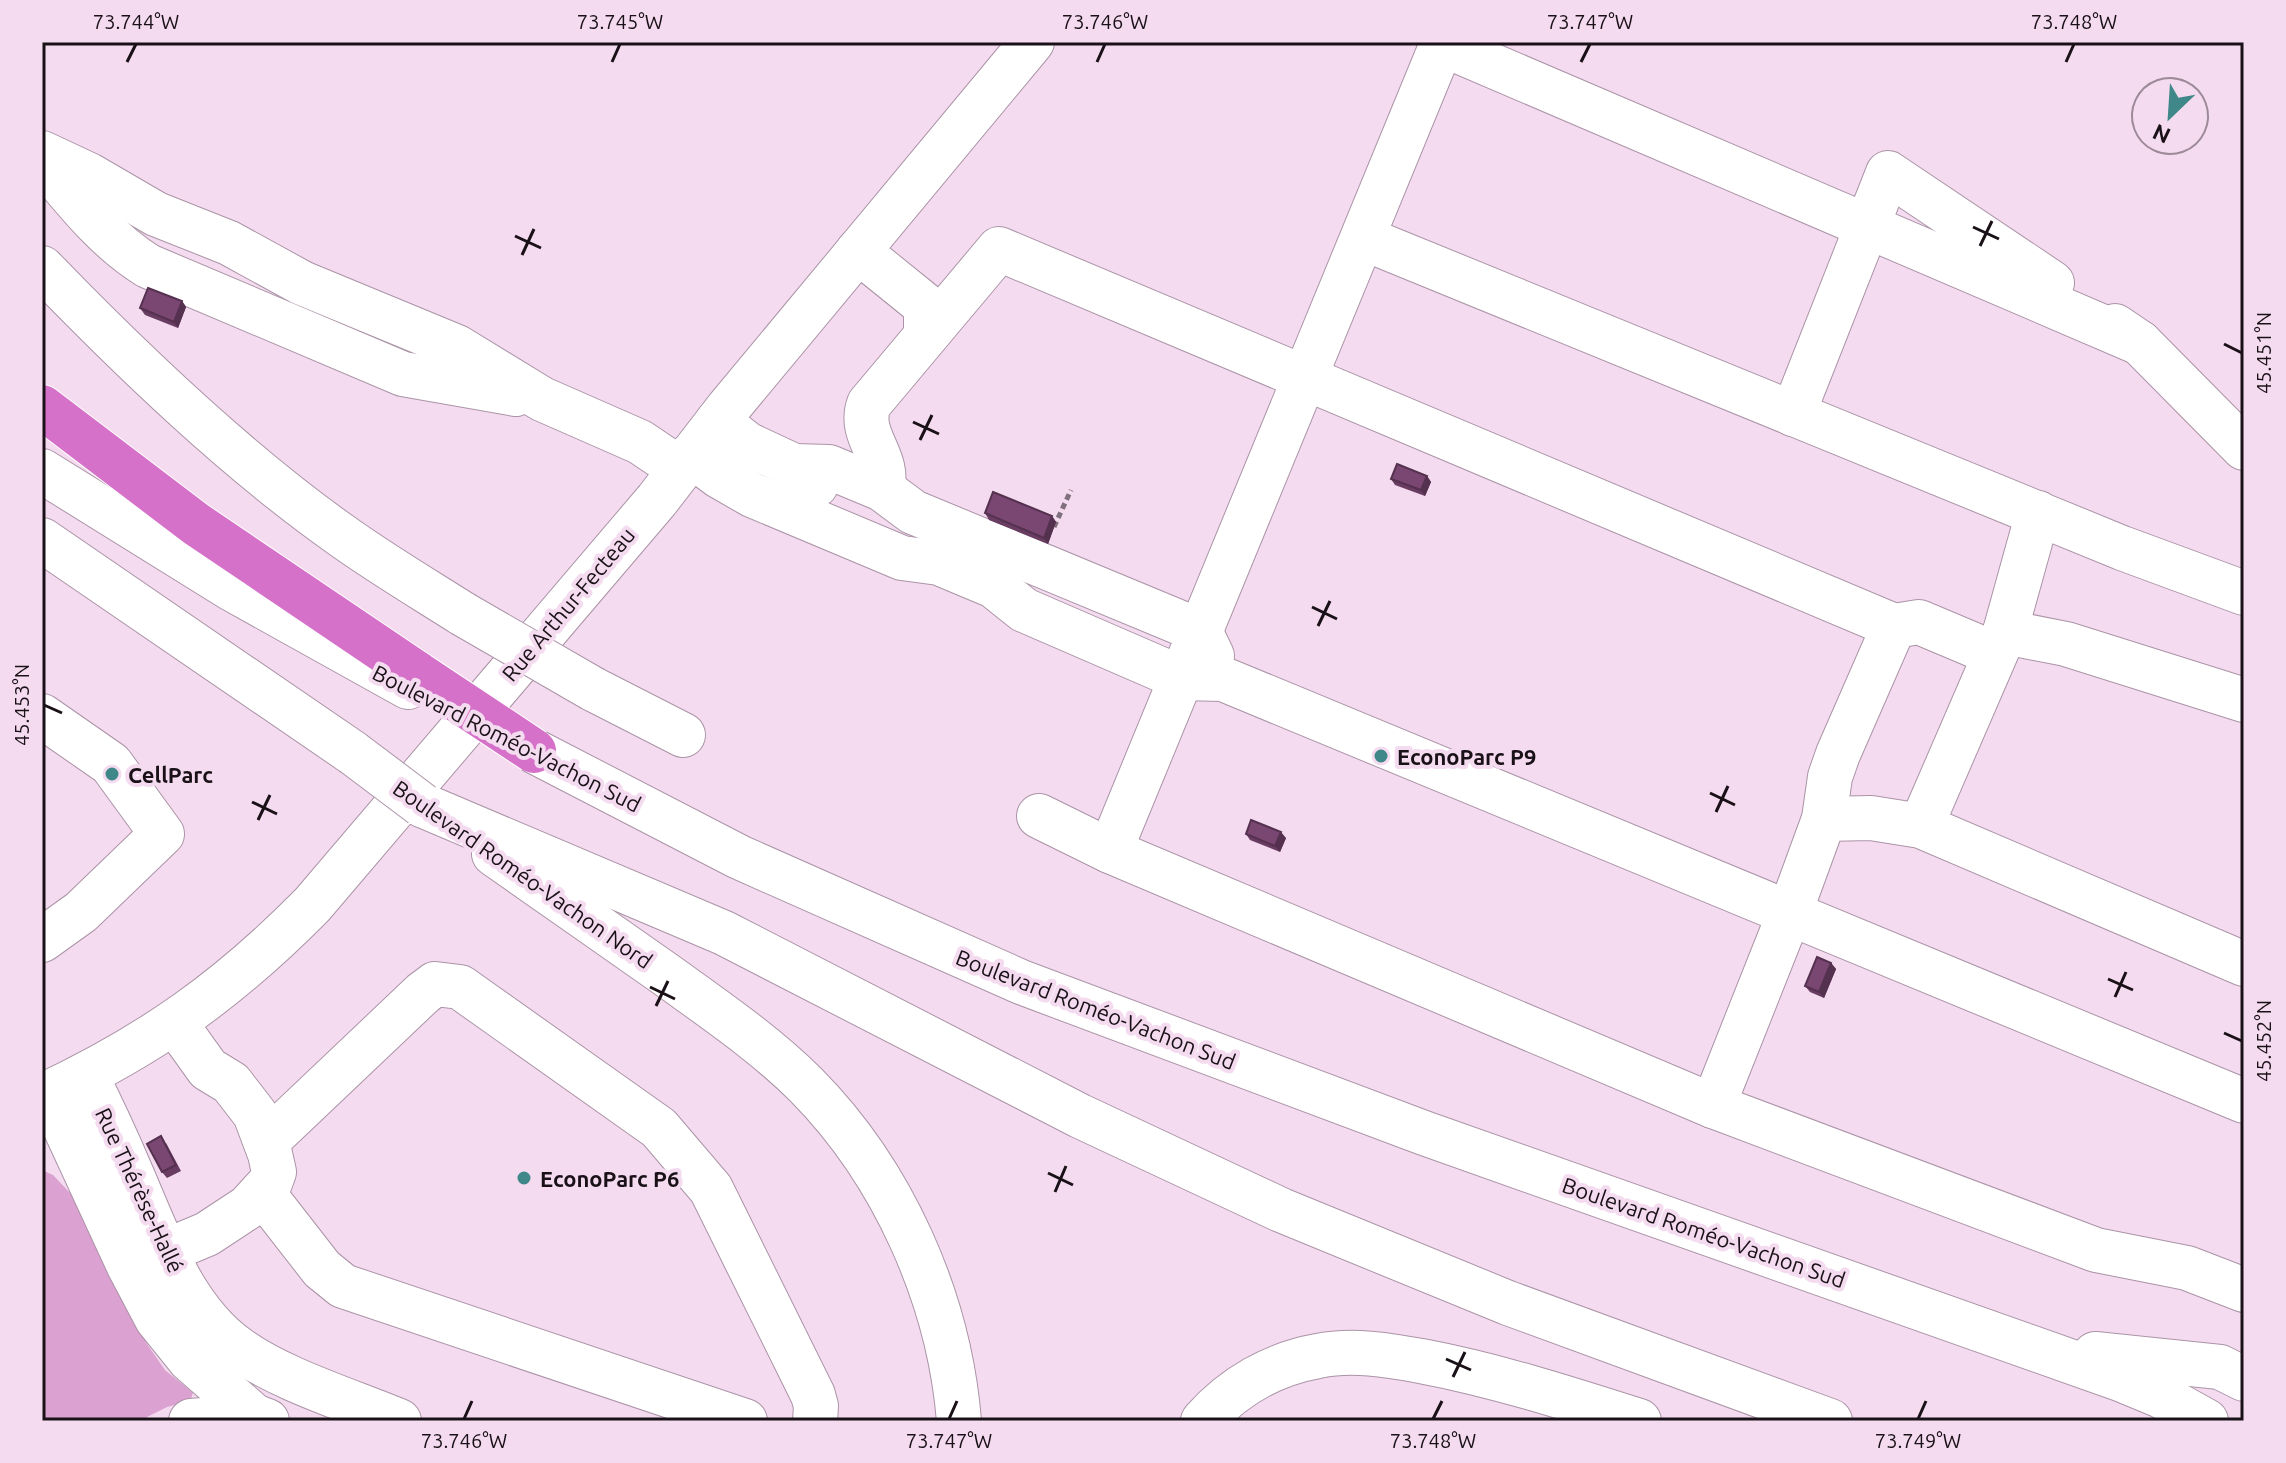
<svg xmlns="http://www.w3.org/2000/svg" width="2286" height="1463" viewBox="0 0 2286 1463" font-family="Ubuntu,sans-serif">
  <rect width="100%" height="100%" fill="#f4dbef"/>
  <polygon fill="#dba1d1" points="42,1170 53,1175 72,1195 147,1344 165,1370 193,1393 190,1401 167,1407 139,1421 42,1421"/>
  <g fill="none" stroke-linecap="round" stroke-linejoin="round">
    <g stroke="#ab94a7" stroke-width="46">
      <g id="minor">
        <polyline points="42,153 89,175 156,214 229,243 302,283 457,347 542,399 640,442 680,469"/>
        <path d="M44 163C75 200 106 240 148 266L403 374 516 394"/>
        <polyline points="1363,238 2122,548 2244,593"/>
        <polyline points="858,251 926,306 926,334"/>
        <path d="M42 268C132 361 235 460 341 535 380 563 422 588 463 614"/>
        <polyline points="2115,326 2140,343 2244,448"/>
        <polyline points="1793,414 1888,173 2052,283"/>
        <polyline points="718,421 747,444 794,466 816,485"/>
        <polyline points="691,455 719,476 752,495 902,558 939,563 994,586 1024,610 1181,678 1223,679 2244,1101"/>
        <polyline points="794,466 829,467 882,489 913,512 1200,631 1212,656"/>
        <polyline points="42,471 232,589 408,687"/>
        <path d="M882 489C891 457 857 436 869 404L999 249 1894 626 1919 622 1995 654"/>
        <polyline points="42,540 353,753"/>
        <polyline points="2005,632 2066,644 2244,700"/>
        <polyline points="593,689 683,735"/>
        <polyline points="42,716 111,764 162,834 81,912 42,940"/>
        <polyline points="534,751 739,857 1021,982 1424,1133 2120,1379 2161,1396 2206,1421"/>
        <polyline points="422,805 724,933 1080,1116 1281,1210 1508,1303 1830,1421"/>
        <polyline points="1039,816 1110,851 1713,1106 2096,1250 2187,1268 2244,1290"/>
        <polyline points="1824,819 1871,818 1921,826 2244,964"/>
        <polyline points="1921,826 2005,632 2038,513"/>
        <polyline points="1110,851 1442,44 2140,343"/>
        <path d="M494 854C552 895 610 935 668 976 715 1010 765 1044 806 1085 893 1173 949 1298 959 1421"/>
        <path d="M86 1076C103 1109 118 1142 132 1175 158 1235 183 1310 239 1349 280 1379 351 1401 399 1421"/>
        <polyline points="49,1093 129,1266 157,1319 190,1360 254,1416 267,1421"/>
        <path d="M42 1096C151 1045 228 990 312 905L657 500 728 408 1032 42"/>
        <polyline points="1713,1106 1790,912 1824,819 1830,777 1838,754 1894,626"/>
        <polyline points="266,1142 423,993 435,984 460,987 659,1128 711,1189 813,1395 816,1406 815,1421"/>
        <polyline points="262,1192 322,1269 343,1286 745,1421"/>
        <polyline points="140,1262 207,1234 248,1207 270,1183 274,1172 270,1154 255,1114 231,1083 208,1069 175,1023"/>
        <polyline points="2095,1354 2220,1367 2244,1379"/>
        <polyline points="191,1421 254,1416"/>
        <path d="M1203 1421C1233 1387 1273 1364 1318 1356 1352 1349 1388 1355 1421 1361 1495 1375 1567 1398 1639 1421"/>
      </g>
    </g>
    <g stroke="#fff" stroke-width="46">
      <polyline id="highway" points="42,407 196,524 418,674"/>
    </g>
    <polyline stroke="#80707d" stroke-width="5" stroke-dasharray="6 4" stroke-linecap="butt" points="1054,527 1071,490"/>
    <use href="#minor" stroke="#fff" stroke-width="44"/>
    <use href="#highway" stroke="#d571c8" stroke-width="44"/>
    <g stroke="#ab94a7" stroke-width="46" stroke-linecap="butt">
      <g id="minor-bridge">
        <polyline points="463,614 593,689"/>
        <polyline points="353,753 422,805"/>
      </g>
    </g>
    <g stroke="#fff" stroke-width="46" stroke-linecap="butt">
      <polyline id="highway-bridge" points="418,674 534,751"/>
    </g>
    <use href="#minor-bridge" stroke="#fff" stroke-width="44"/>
    <use href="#highway-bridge" stroke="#d571c8" stroke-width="44"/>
  </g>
  <g fill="#693c62">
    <polygon points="182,301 186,307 178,328 145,315 140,308"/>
    <polygon points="1427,476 1431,482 1425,496 1395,485 1391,479"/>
    <polygon points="985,513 1052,516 1056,522 1048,544 989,520"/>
    <polygon points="1246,834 1286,838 1280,852 1250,840"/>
    <polygon points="1831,963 1836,969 1824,998 1810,992 1805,986"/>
    <polygon points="166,1143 181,1171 167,1178 162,1172"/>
  </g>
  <g fill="#553150">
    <polygon points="182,301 186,307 178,328 174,322"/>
    <polygon points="1427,476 1431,482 1425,496 1421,490"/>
    <polygon points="1052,516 1056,522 1048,544 1044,538"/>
    <polygon points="1281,832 1286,838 1280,852 1275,846"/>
    <polygon points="1831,963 1836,969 1824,998 1819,992"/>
  </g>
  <g fill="#7a4672" stroke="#553150" stroke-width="2">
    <polygon points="148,288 182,301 174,322 140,308"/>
    <polygon points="1397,464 1427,476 1421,490 1391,479"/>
    <polygon points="993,492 1052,516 1044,538 985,513"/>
    <polygon points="1251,820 1281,832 1275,846 1246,834"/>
    <polygon points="1817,957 1831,963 1819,992 1805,986"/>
    <polygon points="161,1136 176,1165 162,1172 147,1144"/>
  </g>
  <path fill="none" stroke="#191117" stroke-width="3" d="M127 62 136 44M612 62 620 44M1097 62 1105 44M1581 62 1590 44M2066 62 2074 44M1973 227 1999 239M515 236 541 248M1980 246 1992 221M522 255 534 229M2224 344 2242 353M913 422 939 434M920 440 932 415M1312 607 1337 619M1318 626 1330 601M44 705 62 713M1710 793 1735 805M252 802 277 814M1716 812 1728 786M258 820 270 795M2108 979 2133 990M650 987 675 999M2115 997 2126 972M656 1006 668 981M2224 1033 2242 1041M1048 1173 1073 1185M1055 1192 1066 1166M1446 1359 1471 1370M1453 1377 1465 1352M464 1419 472 1401M949 1419 957 1401M1433 1419 1442 1401M1918 1419 1926 1401"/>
  <g fill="#3f8789" stroke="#f4dbef" stroke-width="3">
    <circle cx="1381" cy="756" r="8"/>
    <circle cx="112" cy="774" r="8"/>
    <circle cx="524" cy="1178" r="8"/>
  </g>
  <g text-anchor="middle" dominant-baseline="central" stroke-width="8" stroke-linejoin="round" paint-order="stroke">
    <g font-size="22" fill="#191117" stroke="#f4dbef">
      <text transform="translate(568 604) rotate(-50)">Rue Arthur-Fecteau</text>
      <text transform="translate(507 738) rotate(27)">Boulevard Roméo-Vachon Sud</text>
      <text transform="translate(523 874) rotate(35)">Boulevard Roméo-Vachon Nord</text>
      <text transform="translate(1096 1009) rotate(21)">Boulevard Roméo-Vachon Sud</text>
      <text transform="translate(140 1190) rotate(65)">Rue Thérèse-Hallé</text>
      <text transform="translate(1704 1232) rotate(19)">Boulevard Roméo-Vachon Sud</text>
    </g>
    <g font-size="22" font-weight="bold" fill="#191117" stroke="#f4dbef" text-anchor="start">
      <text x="1397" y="756">EconoParc P9</text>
      <text x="128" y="774">CellParc</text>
      <text x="540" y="1178">EconoParc P6</text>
    </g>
  </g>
  <rect width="2286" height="1463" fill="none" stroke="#f4dbef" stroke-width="88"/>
  <g transform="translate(2170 116) rotate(205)"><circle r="38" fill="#f4dbef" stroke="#9c8a99" stroke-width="2"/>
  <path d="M0-6L14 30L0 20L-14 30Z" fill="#3f8789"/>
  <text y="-12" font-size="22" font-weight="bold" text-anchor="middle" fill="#191117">N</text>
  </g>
  <rect x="44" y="44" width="2198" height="1375" fill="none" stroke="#191117" stroke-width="3"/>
  <g font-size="20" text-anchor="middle" fill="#191117">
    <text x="136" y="29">73.744°W</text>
    <text x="620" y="29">73.745°W</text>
    <text x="1105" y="29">73.746°W</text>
    <text x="1590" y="29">73.747°W</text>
    <text x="2074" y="29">73.748°W</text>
    <text transform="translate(2264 353) rotate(-90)" y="7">45.451°N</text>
    <text transform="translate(22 705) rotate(-90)" y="7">45.453°N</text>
    <text transform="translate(2264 1041) rotate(-90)" y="7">45.452°N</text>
    <text x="464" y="1448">73.746°W</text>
    <text x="949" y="1448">73.747°W</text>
    <text x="1433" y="1448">73.748°W</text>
    <text x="1918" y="1448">73.749°W</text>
  </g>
</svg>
